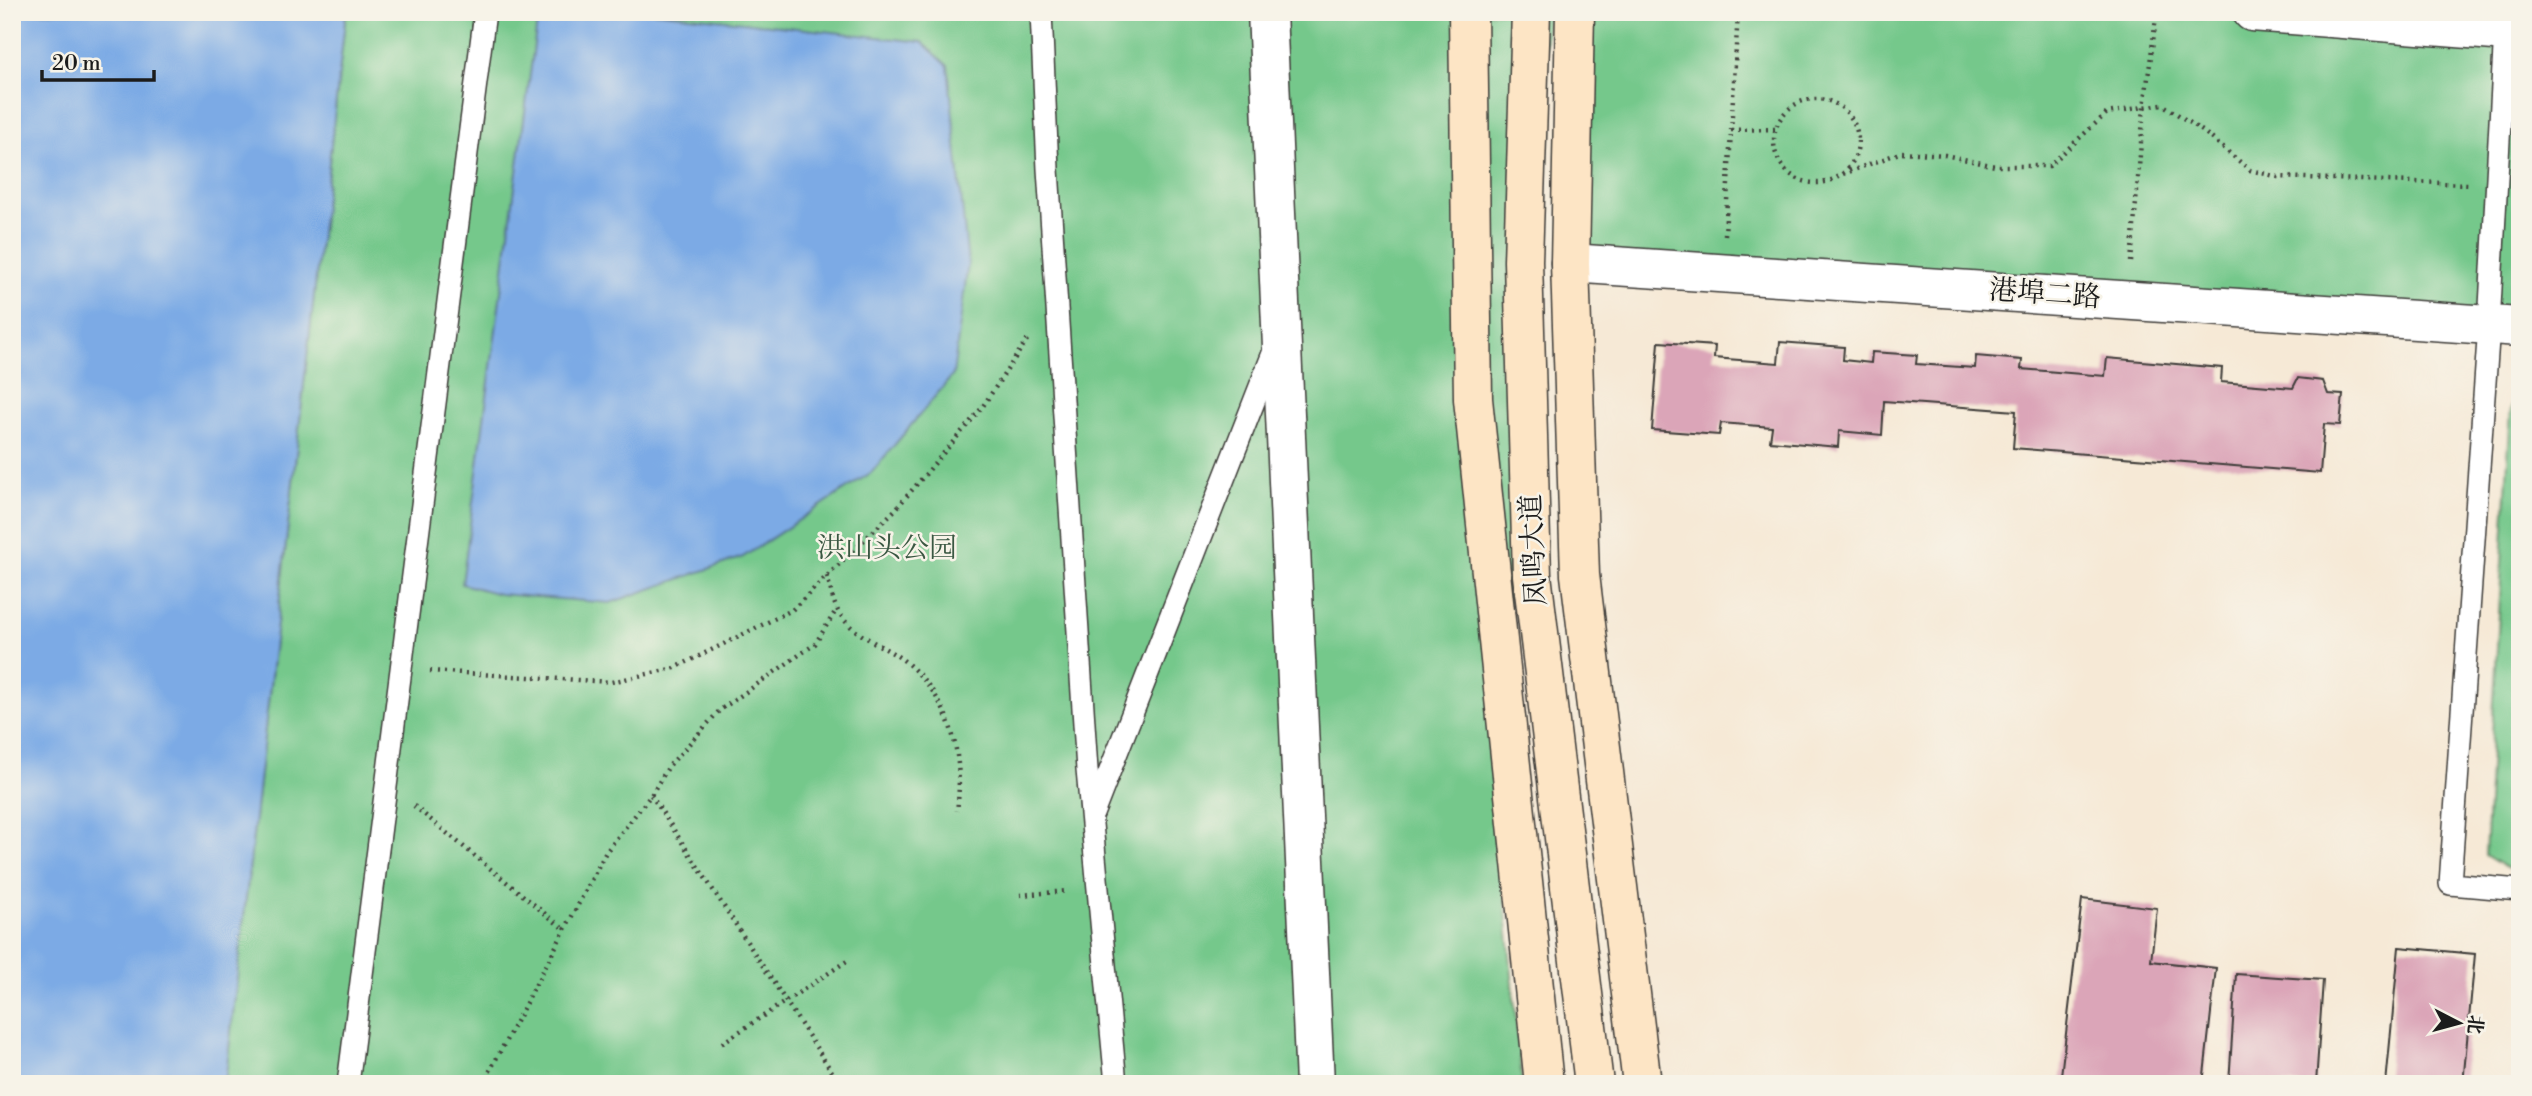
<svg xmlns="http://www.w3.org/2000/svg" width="2532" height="1096" viewBox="0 0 2532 1096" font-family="'Libre Bodoni','Noto Serif SC',serif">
  <rect width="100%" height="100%" fill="#f7f3e8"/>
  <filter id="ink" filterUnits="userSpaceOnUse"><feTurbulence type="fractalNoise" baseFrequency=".0143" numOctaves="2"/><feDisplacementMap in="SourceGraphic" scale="14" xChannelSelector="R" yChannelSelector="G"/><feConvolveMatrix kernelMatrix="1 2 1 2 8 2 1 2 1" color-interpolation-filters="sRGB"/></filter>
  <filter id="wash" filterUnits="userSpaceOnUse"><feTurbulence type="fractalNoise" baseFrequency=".00686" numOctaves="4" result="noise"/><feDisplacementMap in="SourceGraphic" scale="28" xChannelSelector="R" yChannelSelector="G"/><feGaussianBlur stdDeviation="1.57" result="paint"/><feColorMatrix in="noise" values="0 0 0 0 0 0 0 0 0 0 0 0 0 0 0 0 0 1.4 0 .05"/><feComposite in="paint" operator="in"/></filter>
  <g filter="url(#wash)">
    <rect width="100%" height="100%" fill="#f6e9d6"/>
    <g fill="#75c88b" stroke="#487254" stroke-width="2">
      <polygon points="346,12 1548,12 1496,803 1522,1084 225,1084"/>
      <polygon points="1575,12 2252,12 2520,33 2520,327 1570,263"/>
      <polygon points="2520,394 2520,871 2506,868 2485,855 2511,407"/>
    </g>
    <g fill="#7baae5" stroke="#4c6380" stroke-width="2">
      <polygon points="12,12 346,12 225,1084 12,1084"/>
      <polygon points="549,12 654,12 922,42 948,66 968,264 953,375 872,472 743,557 610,603 499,594 462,584 537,22"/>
    </g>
    <g id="blocks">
      <g fill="#dba5b8">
        <polygon points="1659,342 1715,346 1714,358 1778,363 1780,342 1844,347 1843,360 1871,363 1872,352 1917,355 1916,364 1975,368 1976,356 2022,360 2021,369 2105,376 2107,358 2222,368 2221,382 2293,388 2298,378 2323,381 2328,394 2343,395 2340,425 2324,424 2320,473 2013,448 2016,411 1884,401 1882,435 1839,431 1838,447 1770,441 1772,427 1721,423 1719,435 1652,430"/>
        <polygon points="2082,899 2157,908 2151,961 2216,968 2203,1084 2060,1084"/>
        <polygon points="2399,947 2475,954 2463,1084 2386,1084"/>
        <polygon points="2236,974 2323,980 2316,1084 2229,1084"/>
        <polygon points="2518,1062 2520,1062 2520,1084 2516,1084"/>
      </g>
    </g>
  </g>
  <g filter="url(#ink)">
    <use href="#blocks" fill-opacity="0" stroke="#3d3b38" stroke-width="2"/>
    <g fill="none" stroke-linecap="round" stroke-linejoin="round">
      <g stroke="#3d3b38" stroke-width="24">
        <g id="lane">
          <polyline points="1041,12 1048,169 1087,770 1116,1084"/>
          <polyline points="2506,12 2489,325 2450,884 2520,890"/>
          <polyline points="1093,814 1275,348"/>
          <polyline points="348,1084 485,12"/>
        </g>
      </g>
      <g stroke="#3d3b38" stroke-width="41">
        <g id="street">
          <polyline points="1267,12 1315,1084"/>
          <polyline points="2252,12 2520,33"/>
          <polyline points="1570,263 2520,327"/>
        </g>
      </g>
      <g stroke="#3d3b38" stroke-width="41">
        <g id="secondary">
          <polyline points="1468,12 1473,399 1544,1084"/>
          <polyline points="1531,12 1523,261 1532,575 1594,1084"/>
          <polyline points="1575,12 1570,263 1580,575 1642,1084"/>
        </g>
      </g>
      <g stroke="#3d3b38" stroke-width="4.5" stroke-dasharray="2 5" stroke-linecap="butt">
        <circle cx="1816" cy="141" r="42"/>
        <polyline points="1731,130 1775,129"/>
        <polyline points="1843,174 1902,152 1945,155 1995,166 2049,166 2107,113 2162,104 2204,132 2250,170 2278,177 2468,184"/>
        <polyline points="1725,235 1738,12"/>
        <polyline points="2131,262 2144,107 2157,12"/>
        <path d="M827 576C830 586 832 598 836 607 850 637 885 644 908 664 952 702 964 756 957 811"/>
        <polyline points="430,671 611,682 675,668 792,610 895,510 981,409 1029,337"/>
        <polyline points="651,795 840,1084"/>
        <polyline points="414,806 565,930"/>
        <polyline points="1020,895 1068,891"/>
        <polyline points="722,1043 847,961"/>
        <polyline points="483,1084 606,852 651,795 669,766 720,710 815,644 837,609"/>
      </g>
      <use href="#lane" stroke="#fff" stroke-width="21"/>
      <use href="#street" stroke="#fff" stroke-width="38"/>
      <use href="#secondary" stroke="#fde5c5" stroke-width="38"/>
    </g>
  </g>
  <g text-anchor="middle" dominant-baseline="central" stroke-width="5" stroke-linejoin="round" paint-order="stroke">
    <g font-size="28" fill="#1c1c1c" stroke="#f7f3e8">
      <text transform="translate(2045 294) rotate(4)">港埠二路</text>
      <text transform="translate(1534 550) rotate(-93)">凤鸣大道</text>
    </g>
    <g font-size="28" fill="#3b5843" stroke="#f7f3e8">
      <text x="887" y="548">洪山头公园</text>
    </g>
  </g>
  <rect width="2532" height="1096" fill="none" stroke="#f7f3e8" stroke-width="42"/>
  <g transform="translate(2459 1023) rotate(96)" stroke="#f7f3e8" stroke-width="5" paint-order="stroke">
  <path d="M0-5L12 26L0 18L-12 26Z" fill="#1c1c1c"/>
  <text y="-10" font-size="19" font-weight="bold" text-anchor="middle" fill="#1c1c1c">北</text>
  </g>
  <path d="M42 70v10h112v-10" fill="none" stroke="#1c1c1c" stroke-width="3.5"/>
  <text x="52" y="70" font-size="21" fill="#1c1c1c" stroke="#f7f3e8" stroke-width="5" paint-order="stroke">20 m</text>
</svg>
